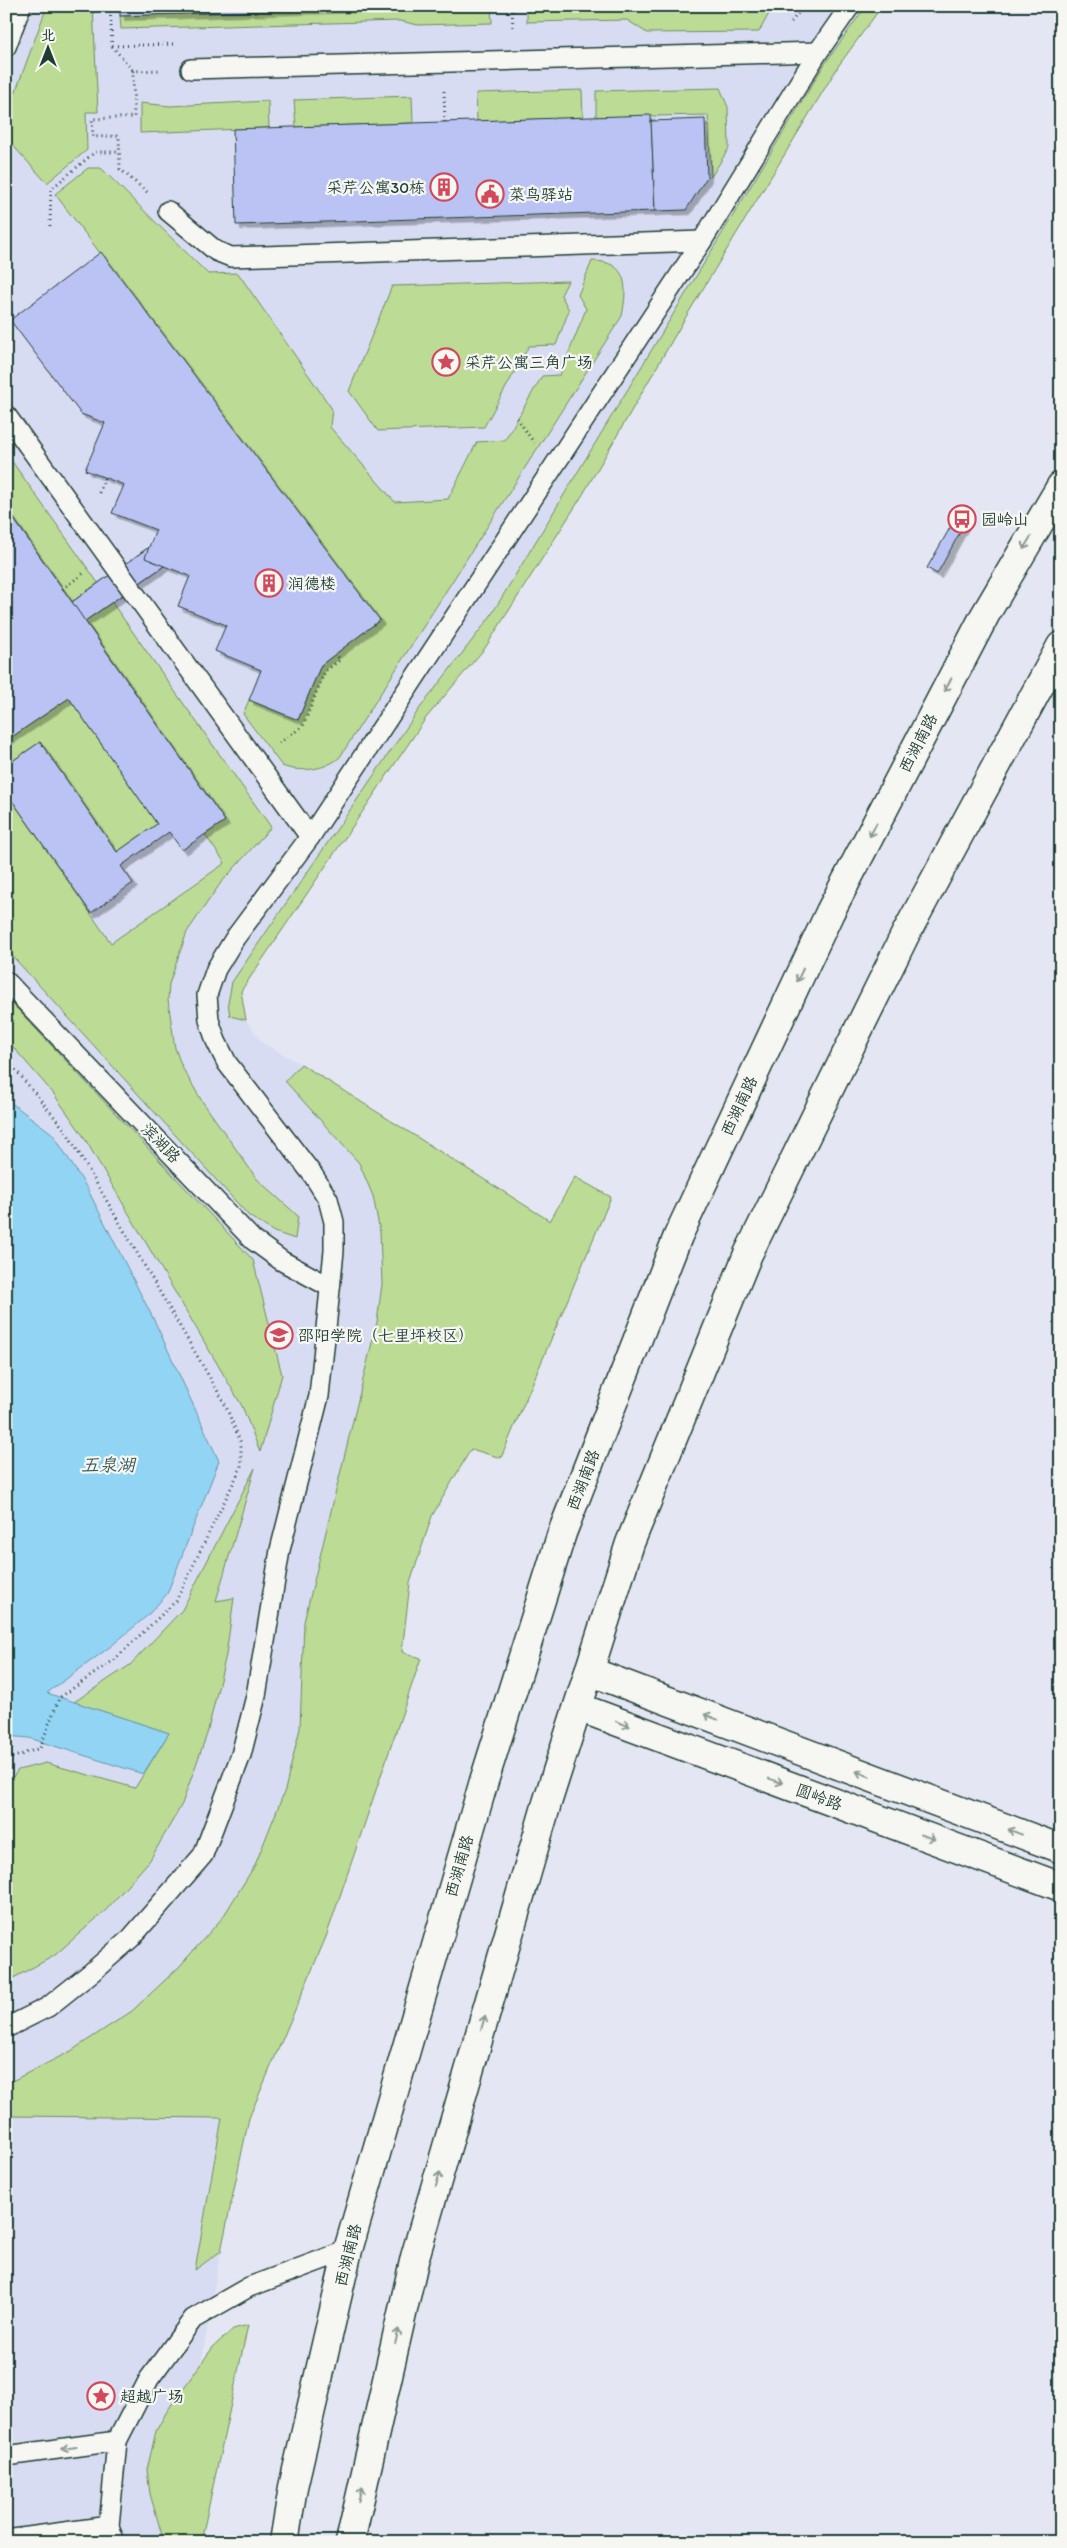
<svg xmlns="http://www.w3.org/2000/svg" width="1067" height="2548" viewBox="0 0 1067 2548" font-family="Itim,'LXGW WenKai TC',sans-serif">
  <defs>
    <filter id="shadow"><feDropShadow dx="4.5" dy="4.5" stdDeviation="0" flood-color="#0004"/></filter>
  </defs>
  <rect width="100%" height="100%" fill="#e4e7f3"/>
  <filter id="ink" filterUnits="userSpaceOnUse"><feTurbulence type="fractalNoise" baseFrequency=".02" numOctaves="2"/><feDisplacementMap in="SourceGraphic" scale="10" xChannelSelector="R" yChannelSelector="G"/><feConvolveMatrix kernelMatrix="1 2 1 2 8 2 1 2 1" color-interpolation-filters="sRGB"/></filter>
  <g filter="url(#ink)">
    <polygon fill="#d8dcf3" points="6,6 882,6 839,65 684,320 582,496 485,648 426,718 241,991 246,1020 263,1043 301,1064 550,1221 575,1177 611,1197 501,1458 471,1449 432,1516 410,1583 402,1652 421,1658 326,1937 249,2118 221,2251 170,2542 6,2542"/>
    <g fill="#bcdb94" stroke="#6e8c64">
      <polygon points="47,6 93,6 98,112 86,112 87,150 47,183 6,138 6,118"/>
      <polygon points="412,6 491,6 492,23 418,25 400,21 121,29 120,16"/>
      <polygon points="527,6 773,6 759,32 647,33 627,20 527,22"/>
      <polygon points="866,6 882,6 839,65 684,320 582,496 485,648 426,718 241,991 246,1020 230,1016 228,1003 232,982 420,708 490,617 824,65"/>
      <polygon points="720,88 728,107 729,148 711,177 708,115 596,117 596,91"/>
      <polygon points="582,90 583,118 477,121 476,93"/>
      <polygon points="412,96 413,123 296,127 294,100"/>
      <polygon points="268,101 269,128 140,133 140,103 170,106"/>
      <path d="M88 168H101L208 274 238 273 332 409 330 427 395 502 448 499 477 442 505 440 542 376 560 375 586 309 578 295 592 261C628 261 628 286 622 316L340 757C326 770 300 773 282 766L243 714 249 700 298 720 321 665 380 620 55 194Z"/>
      <polygon points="568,281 561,295 569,310 556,345 529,346 484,427 378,431 349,391 392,286"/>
      <polygon points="6,453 271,827 220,884 187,932 169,984 168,1000 175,1048 182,1067 200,1098 257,1179 298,1216 295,1239 274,1232 249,1216 6,949 6,792 111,943 225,863 205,835 225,821 6,507"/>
      <polygon points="69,698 157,824 117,852 40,742 8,764 6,761 6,741"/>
      <polygon points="6,997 253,1260 282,1375 260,1452 242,1406 82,1134 53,1093 6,1039"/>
      <polygon points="301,1064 550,1221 575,1177 611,1197 501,1458 471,1449 432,1516 410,1583 402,1652 421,1658 326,1937 249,2118 221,2251 195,2270 222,2118 6,2116 6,2084 71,2051 132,2011 179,1967 223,1917 255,1865 285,1790 300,1728 304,1622 377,1322 382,1284 380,1232 373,1196 359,1163 285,1081"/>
      <polygon points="255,1468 216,1601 234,1598 226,1655 207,1734 182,1804 150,1860 106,1910 54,1956 6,1982 6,1786 18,1770 46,1763 135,1788 169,1733 74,1702 130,1665 182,1610"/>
      <polygon points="248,2325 201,2542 164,2542 150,2494 147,2470 156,2431 167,2411 213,2347 233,2329"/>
    </g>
    <polygon fill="#92d4f4" stroke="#6498a7" points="6,1099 53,1134 87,1188 156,1324 219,1461 167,1594 147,1616 110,1647 47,1693 169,1733 143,1774 29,1738 6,1736"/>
    <g fill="#bbc3f4" stroke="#1f3d34" filter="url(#shadow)">
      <polygon points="120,6 412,6 120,16"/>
      <polygon points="651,115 655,211 236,225 233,129"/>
      <polygon points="705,119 707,177 686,210 655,211 651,121"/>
      <polygon points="101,252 380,620 321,665 298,720 249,700 261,670 215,651 226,625 178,606 190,576 164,566 85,621 225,821 182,850 169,832 121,866 133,883 91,913 6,792 6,761 8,764 40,742 117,852 157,824 69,698 6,741 6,508 72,602 149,547 156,530 112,513 124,485 85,470 105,423 81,414 10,320"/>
      <polygon points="955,519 964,525 937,574 927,568"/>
      <polygon points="149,547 145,558 164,566 85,621 72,602"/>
    </g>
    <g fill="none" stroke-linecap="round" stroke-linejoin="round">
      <g stroke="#1f3d34" stroke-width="22">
        <g id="lane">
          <polyline points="6,47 21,6"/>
          <polyline points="191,69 818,52"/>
          <polyline points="168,211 216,251 231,257 702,241"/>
          <polyline points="6,415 310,837"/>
          <polyline points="6,981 253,1240 282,1261 330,1287"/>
          <polyline points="6,2028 48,2007 92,1972 131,1938 203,1855 241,1755 256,1696 280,1550 319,1396 334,1251 334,1222 328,1199 313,1175 227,1063 216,1041 209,1020 207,995 216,969 235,938 310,837 702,241 818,52 850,6"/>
          <polyline points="6,2456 117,2441"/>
          <polyline points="6,2540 109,2526"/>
          <polyline points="115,2542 109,2526 117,2441 149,2379 193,2319 249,2287 348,2250"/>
        </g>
      </g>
      <g stroke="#1f3d34" stroke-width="31">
        <g id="secondary">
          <polyline points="589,1671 1061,1849"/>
          <polyline points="578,1707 1061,1887"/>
        </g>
      </g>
      <g stroke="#1f3d34" stroke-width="31">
        <g id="primary">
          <polyline points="284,2542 293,2487 348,2250 484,1781 562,1533 678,1236 830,912 985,615 1061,486"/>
          <polyline points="350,2542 415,2257 547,1803 630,1543 748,1254 905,935 1061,646"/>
        </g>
      </g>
      <g stroke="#1f3d34" stroke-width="3" stroke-dasharray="1 4" stroke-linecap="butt">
        <polyline points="110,6 112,46 133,71"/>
        <polyline points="512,6 513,31"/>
        <polyline points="791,22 804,6"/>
        <polyline points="112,46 173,44"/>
        <polyline points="444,91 445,123"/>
        <polyline points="147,192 120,169 119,136 93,137 92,119 134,117 133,71 162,70"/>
        <polyline points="50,226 51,189 95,152 120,152"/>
        <polyline points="517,418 534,443"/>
        <polyline points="99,493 105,477"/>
        <polyline points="62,589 84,573"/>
        <polyline points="279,743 303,726 325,671 340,660 336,654"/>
        <polyline points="6,1058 66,1131 224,1402 241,1443 241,1467 176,1601 114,1660 59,1698 40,1748 6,1760"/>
      </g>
      <use href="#lane" stroke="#f6f6f2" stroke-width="19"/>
      <use href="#secondary" stroke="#f6f6f2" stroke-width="28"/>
      <use href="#primary" stroke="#f6f6f2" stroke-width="28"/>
    </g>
    <defs><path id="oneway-shaft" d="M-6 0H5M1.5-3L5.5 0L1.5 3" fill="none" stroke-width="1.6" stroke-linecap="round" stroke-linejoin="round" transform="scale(1.25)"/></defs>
    <g stroke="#8a9a93">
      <use href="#oneway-shaft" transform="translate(1027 543) rotate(121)"/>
      <use href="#oneway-shaft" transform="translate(948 685) rotate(117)"/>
      <use href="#oneway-shaft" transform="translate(873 830) rotate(117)"/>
      <use href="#oneway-shaft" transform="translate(800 975) rotate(115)"/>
      <use href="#oneway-shaft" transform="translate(711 1717) rotate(-159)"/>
      <use href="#oneway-shaft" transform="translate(623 1724) rotate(20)"/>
      <use href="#oneway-shaft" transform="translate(863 1774) rotate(-159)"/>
      <use href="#oneway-shaft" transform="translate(776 1781) rotate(20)"/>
      <use href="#oneway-shaft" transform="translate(1015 1832) rotate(-159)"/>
      <use href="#oneway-shaft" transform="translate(928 1837) rotate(20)"/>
      <use href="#oneway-shaft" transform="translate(483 2023) rotate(-74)"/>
      <use href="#oneway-shaft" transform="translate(438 2179) rotate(-74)"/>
      <use href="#oneway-shaft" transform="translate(397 2336) rotate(-77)"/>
      <use href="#oneway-shaft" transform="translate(69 2448) rotate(172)"/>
      <use href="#oneway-shaft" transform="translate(360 2494) rotate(-77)"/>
    </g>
  </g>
  <defs>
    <g id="building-ring" transform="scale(1.4375)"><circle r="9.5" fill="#f6f6f2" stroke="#d1495b" stroke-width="1.5"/><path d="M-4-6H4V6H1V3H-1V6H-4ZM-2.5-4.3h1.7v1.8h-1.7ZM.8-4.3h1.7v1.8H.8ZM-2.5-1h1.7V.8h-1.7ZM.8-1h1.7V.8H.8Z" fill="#d1495b"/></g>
    <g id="civic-ring" transform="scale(1.4375)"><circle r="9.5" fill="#f6f6f2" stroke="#d1495b" stroke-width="1.5"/><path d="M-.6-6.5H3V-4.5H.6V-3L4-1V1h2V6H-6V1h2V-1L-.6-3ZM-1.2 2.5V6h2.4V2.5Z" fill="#d1495b"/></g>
    <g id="sight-ring" transform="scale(1.4375)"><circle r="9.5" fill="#f6f6f2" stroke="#d1495b" stroke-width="1.5"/><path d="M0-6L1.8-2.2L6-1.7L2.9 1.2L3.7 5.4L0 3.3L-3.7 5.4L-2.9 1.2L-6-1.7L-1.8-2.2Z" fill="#d1495b"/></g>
    <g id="bus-ring" transform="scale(1.4375)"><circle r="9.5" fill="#f6f6f2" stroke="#d1495b" stroke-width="1.5"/><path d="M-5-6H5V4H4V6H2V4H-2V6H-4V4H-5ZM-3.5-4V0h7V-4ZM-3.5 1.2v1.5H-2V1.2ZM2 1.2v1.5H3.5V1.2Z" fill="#d1495b"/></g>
    <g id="university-ring" transform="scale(1.4375)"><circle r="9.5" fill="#f6f6f2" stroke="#d1495b" stroke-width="1.5"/><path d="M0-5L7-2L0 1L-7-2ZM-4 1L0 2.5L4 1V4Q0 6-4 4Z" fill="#d1495b"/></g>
  </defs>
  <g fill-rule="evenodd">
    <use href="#building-ring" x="444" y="187"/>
    <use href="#civic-ring" x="490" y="194"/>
    <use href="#sight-ring" x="446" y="362"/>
    <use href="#bus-ring" x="962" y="519"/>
    <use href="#building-ring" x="269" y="583"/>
    <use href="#university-ring" x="279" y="1335"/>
    <use href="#sight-ring" x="101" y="2396"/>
  </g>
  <g text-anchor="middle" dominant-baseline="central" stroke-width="4.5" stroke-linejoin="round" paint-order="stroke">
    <g font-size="16" fill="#1f3d34" stroke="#f6f6f2" text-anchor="start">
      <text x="425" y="187" text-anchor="end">采芹公寓30栋</text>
      <text x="509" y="194">菜鸟驿站</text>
      <text x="465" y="362">采芹公寓三角广场</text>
      <text x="981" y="519">园岭山</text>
      <text x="288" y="583">润德楼</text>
      <text x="298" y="1335">邵阳学院（七里坪校区）</text>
      <text x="120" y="2396">超越广场</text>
    </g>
    <g font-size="16" fill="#1f3d34" stroke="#f6f6f2">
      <text transform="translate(918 743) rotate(-63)">西湖南路</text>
      <text transform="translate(739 1106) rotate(-65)">西湖南路</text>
      <text transform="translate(161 1143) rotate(46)">滨湖路</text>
      <text transform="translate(583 1480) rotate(-69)">西湖南路</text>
      <text transform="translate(819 1797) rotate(20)">圆岭路</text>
      <text transform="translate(459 1866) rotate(-74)">西湖南路</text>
      <text transform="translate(348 2255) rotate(-76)">西湖南路</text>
    </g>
    <g font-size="18" font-style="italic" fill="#365b5a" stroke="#f6f6f2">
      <text x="108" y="1465">五泉湖</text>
    </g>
  </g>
  <rect width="1067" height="2548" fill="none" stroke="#f6f6f2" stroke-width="25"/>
  <rect x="12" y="12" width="1042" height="2523" fill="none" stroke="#1f3d34" stroke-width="2" filter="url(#ink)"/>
  <g transform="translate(48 48)" stroke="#f6f6f2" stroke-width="4" paint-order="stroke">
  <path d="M0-4L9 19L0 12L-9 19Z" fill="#1f3d34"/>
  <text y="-8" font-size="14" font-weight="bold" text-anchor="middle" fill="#1f3d34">北</text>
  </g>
</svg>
